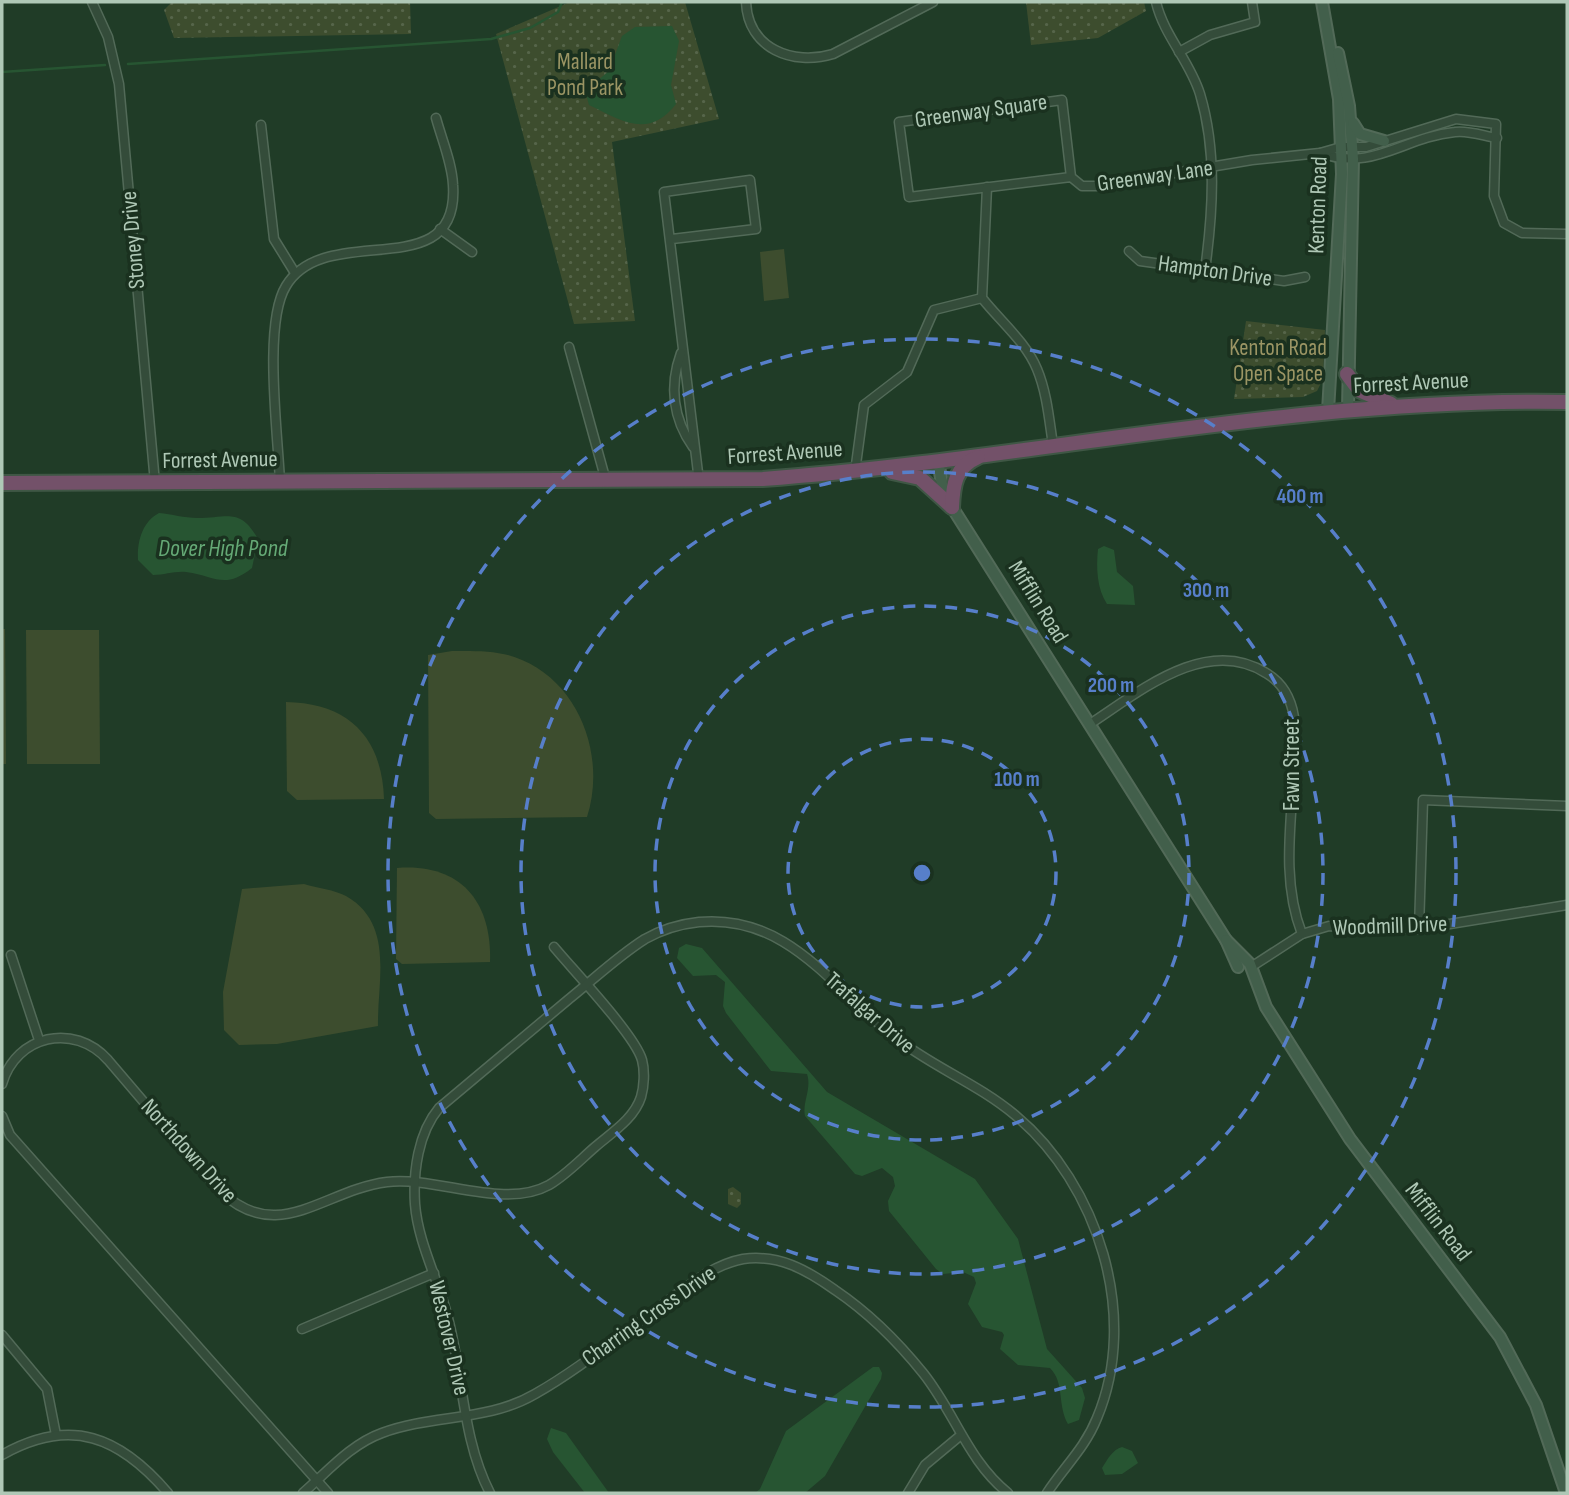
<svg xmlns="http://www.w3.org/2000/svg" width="1569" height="1495" viewBox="0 0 1569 1495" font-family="'Sofia Sans Condensed',sans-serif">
  <defs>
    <pattern id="park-dots" width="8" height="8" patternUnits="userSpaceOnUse" patternTransform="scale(1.75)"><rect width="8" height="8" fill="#3d4d2e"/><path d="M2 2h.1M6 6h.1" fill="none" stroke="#56654a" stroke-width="1.8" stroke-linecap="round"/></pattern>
  </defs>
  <rect width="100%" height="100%" fill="#203c27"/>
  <g fill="#3d4d2e">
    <polygon points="784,249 789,298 764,301 760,252"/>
    <polygon points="2,629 5,629 6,764 2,764"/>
    <polygon points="26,630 99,630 100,764 27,764"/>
    <path d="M452 651C476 651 500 650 522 660 581 685 606 758 587 817L436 819 429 813 428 655Z"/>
    <path d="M286 702C349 703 382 738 384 799L297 800 287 791Z"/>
    <path d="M397 868C460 863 492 901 490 962L402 964 396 959Z"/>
    <path d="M304 884C317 888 335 890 346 896 395 924 377 982 378 1026L277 1044 239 1045 224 1030 223 992 242 889Z"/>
  </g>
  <g fill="url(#park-dots)">
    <polygon points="172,2 410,2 411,34 174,38 164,10"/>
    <polygon points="570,2 685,2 719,119 612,142 635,321 574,324 496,34"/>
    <polygon points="1026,2 1144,2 1146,11 1098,38 1031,45"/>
    <polygon points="1246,321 1325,330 1323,379 1317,391 1303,397 1234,399"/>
    <polygon points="733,1187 741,1193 741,1204 737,1208 728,1204 728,1189"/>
  </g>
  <g fill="#275532">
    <path d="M672 26 679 41 671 85 676 104C648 140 621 120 589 105L586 94 591 86 609 71 622 36 635 27Z"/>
    <path d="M159 513C172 514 184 518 197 518 228 518 240 507 258 539L252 568C224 590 216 576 186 572 174 571 165 575 153 575L138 560C137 542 142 522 159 513Z"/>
    <path d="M1104 546 1114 550 1117 572 1133 586 1135 605 1107 604C1097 589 1096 568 1098 549Z"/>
    <path d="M686 944 702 948 827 1092 975 1179 1018 1239 1047 1349 1082 1388 1085 1398 1079 1420 1068 1424C1057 1405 1065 1383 1050 1368L1018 1365 1000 1349 1004 1335 1002 1332 982 1327 968 1304 976 1283 974 1277 963 1272 943 1274 936 1269 889 1211 888 1201 895 1186 893 1177 882 1168 862 1176 855 1174 805 1116C802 1102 812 1089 807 1074L771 1071 726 1013 723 1006 725 982 716 975 693 976 677 958 679 948Z"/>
    <polygon points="873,1367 879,1367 882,1373 881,1379 825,1476 805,1493 755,1493 760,1489 786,1431"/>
    <polygon points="551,1428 566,1433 609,1493 585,1493 553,1452 547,1439"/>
    <path d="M1122 1447 1132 1451 1138 1463 1122 1474 1105 1475 1102 1468C1107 1460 1113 1449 1122 1447Z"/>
  </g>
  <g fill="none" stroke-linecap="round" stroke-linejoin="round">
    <g stroke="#275532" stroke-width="2.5">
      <polyline points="128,64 491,39 530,28 558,12 562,2"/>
      <polyline points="2,72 105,65"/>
    </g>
    <g stroke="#526a58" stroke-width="11">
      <g id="street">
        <polyline points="92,2 108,37 119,84 155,483"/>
        <path d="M746 2C748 49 793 66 833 54L933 2"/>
        <path d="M1156 2C1164 36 1190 61 1200 94 1217 151 1213 211 1205 270"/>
        <polyline points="1179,52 1210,35 1255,22 1252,2"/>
        <polyline points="261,125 274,239 295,273"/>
        <path d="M1320 153C1374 172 1403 137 1455 132 1468 130 1484 136 1497 138"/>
        <polyline points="1071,177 1062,100 899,122 909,197 1071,177 1082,186 1096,186 1252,160 1320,153 1341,147 1366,147 1456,119 1496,124 1494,196 1504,223 1522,233 1567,234"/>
        <path d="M987 187 982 298C1000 321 1026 342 1037 369 1047 393 1049 419 1053 445"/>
        <polyline points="440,229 472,252"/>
        <polyline points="672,239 756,229 750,180 664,192 699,481"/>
        <polyline points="1129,251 1140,261 1284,281 1305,277"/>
        <polyline points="569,347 606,481"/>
        <path d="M681 353C669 386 673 419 693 447"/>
        <polyline points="855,472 864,405 907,372 934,310 982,298"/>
        <path d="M280 482C278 435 263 323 286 286 326 219 460 288 453 185 452 163 442 140 436 118"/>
        <path d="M1090 724C1139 692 1206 635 1266 673 1283 683 1291 698 1294 717 1300 788 1275 865 1302 934"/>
        <polyline points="1419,929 1423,800 1567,806"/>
        <polyline points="11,955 39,1040"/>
        <polyline points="1251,967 1302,934 1329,926 1419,929 1567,905"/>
        <path d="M2 1084C16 1035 74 1022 108 1060L219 1190C278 1247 323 1190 387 1182 437 1176 504 1210 549 1185 566 1175 580 1160 595 1147 611 1133 634 1119 641 1097 644 1087 645 1071 642 1060 635 1035 573 970 554 947"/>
        <polyline points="2,1116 10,1135 328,1493"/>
        <polyline points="302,1329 434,1273"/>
        <polyline points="2,1335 47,1389 56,1435"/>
        <path d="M2 1455C71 1416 120 1437 168 1493"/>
        <path d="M303 1493C327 1472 351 1444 382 1433 433 1414 487 1422 535 1394 579 1369 620 1335 661 1306 686 1288 711 1265 743 1259 779 1254 807 1270 835 1290 869 1313 898 1342 923 1373 955 1413 968 1461 1008 1493"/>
        <path d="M490 1493C463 1441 463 1378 449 1322 440 1283 418 1244 415 1204 413 1172 418 1133 439 1108 482 1072 526 1035 569 999 594 979 618 956 645 939 661 930 680 924 699 922 787 914 831 986 892 1035 930 1066 977 1083 1015 1115 1098 1184 1140 1316 1097 1418 1085 1448 1064 1467 1047 1493"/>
        <polyline points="908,1493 925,1465 961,1435"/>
      </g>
    </g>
    <g stroke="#526a58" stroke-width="14">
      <g id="secondary">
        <polyline points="1322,2 1339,99 1342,174 1328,411"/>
        <polyline points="1338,53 1349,106 1353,159 1348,409"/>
        <polyline points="1353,123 1360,134 1384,141"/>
        <polyline points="938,460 942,484 952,507 1226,940 1238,967"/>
        <polyline points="1226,940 1250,964 1266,1007 1350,1139 1500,1337 1536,1405 1566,1493"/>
      </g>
    </g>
    <g stroke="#3f5745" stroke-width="18">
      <g id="highway">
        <polyline points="1347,374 1359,390 1391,404"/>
        <polyline points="892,472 920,478 952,507"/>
        <path d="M2 483 763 479C1032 459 1296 397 1567 402"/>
        <path d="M952 507C953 485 955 467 978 457"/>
      </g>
    </g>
    <use href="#street" stroke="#344c3a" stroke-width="8"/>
    <use href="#secondary" stroke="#425f4b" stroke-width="10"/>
    <use href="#highway" stroke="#735169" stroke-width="14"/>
  </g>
  <g fill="none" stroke="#577fca" stroke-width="3.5" stroke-dasharray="12 9">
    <circle cx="922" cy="873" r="134"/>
    <circle cx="922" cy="873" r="267"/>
    <circle cx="922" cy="873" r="401"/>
    <circle cx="922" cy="873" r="534"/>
  </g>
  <g text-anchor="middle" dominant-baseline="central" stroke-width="7" stroke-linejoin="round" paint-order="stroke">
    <g font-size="23" fill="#9b9564" stroke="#1a311f">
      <text x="585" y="62">Mallard<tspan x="585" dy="26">Pond Park</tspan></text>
      <text x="1278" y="348">Kenton Road<tspan x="1278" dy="26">Open Space</tspan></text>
    </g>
    <g font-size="23" fill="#afc8b6" stroke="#1a311f">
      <text transform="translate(981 111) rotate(-8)">Greenway Square</text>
      <text transform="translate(1155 176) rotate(-8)">Greenway Lane</text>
      <text transform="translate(1318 205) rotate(-88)">Kenton Road</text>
      <text transform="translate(133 240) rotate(-95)">Stoney Drive</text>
      <text transform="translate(1215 271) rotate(8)">Hampton Drive</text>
      <text transform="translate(1411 383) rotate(-3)">Forrest Avenue</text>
      <text transform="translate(785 453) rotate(-4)">Forrest Avenue</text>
      <text transform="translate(220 460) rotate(-1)">Forrest Avenue</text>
      <text transform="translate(1038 602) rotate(58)">Mifflin Road</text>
      <text transform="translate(1292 765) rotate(-90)">Fawn Street</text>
      <text transform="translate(1390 926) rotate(-2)">Woodmill Drive</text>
      <text transform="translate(870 1013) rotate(41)">Trafalgar Drive</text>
      <text transform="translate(189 1151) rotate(48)">Northdown Drive</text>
      <text transform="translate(1438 1222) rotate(52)">Mifflin Road</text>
      <text transform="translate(649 1316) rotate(-35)">Charring Cross Drive</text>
      <text transform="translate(449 1338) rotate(77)">Westover Drive</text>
    </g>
    <g font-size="24" font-style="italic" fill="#65aa76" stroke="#1a311f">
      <text x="223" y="548">Dover High Pond</text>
    </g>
  </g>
  <circle cx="922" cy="873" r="10" fill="#577fca" stroke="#1a311f" stroke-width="3.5"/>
  <g font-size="21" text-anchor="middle" font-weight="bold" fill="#577fca" stroke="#1a311f" stroke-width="7" stroke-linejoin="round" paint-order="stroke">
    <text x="1300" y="503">400 m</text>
    <text x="1206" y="597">300 m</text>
    <text x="1111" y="692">200 m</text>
    <text x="1017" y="786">100 m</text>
  </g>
  <rect width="1569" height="1495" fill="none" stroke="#afc8b6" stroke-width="7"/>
</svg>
